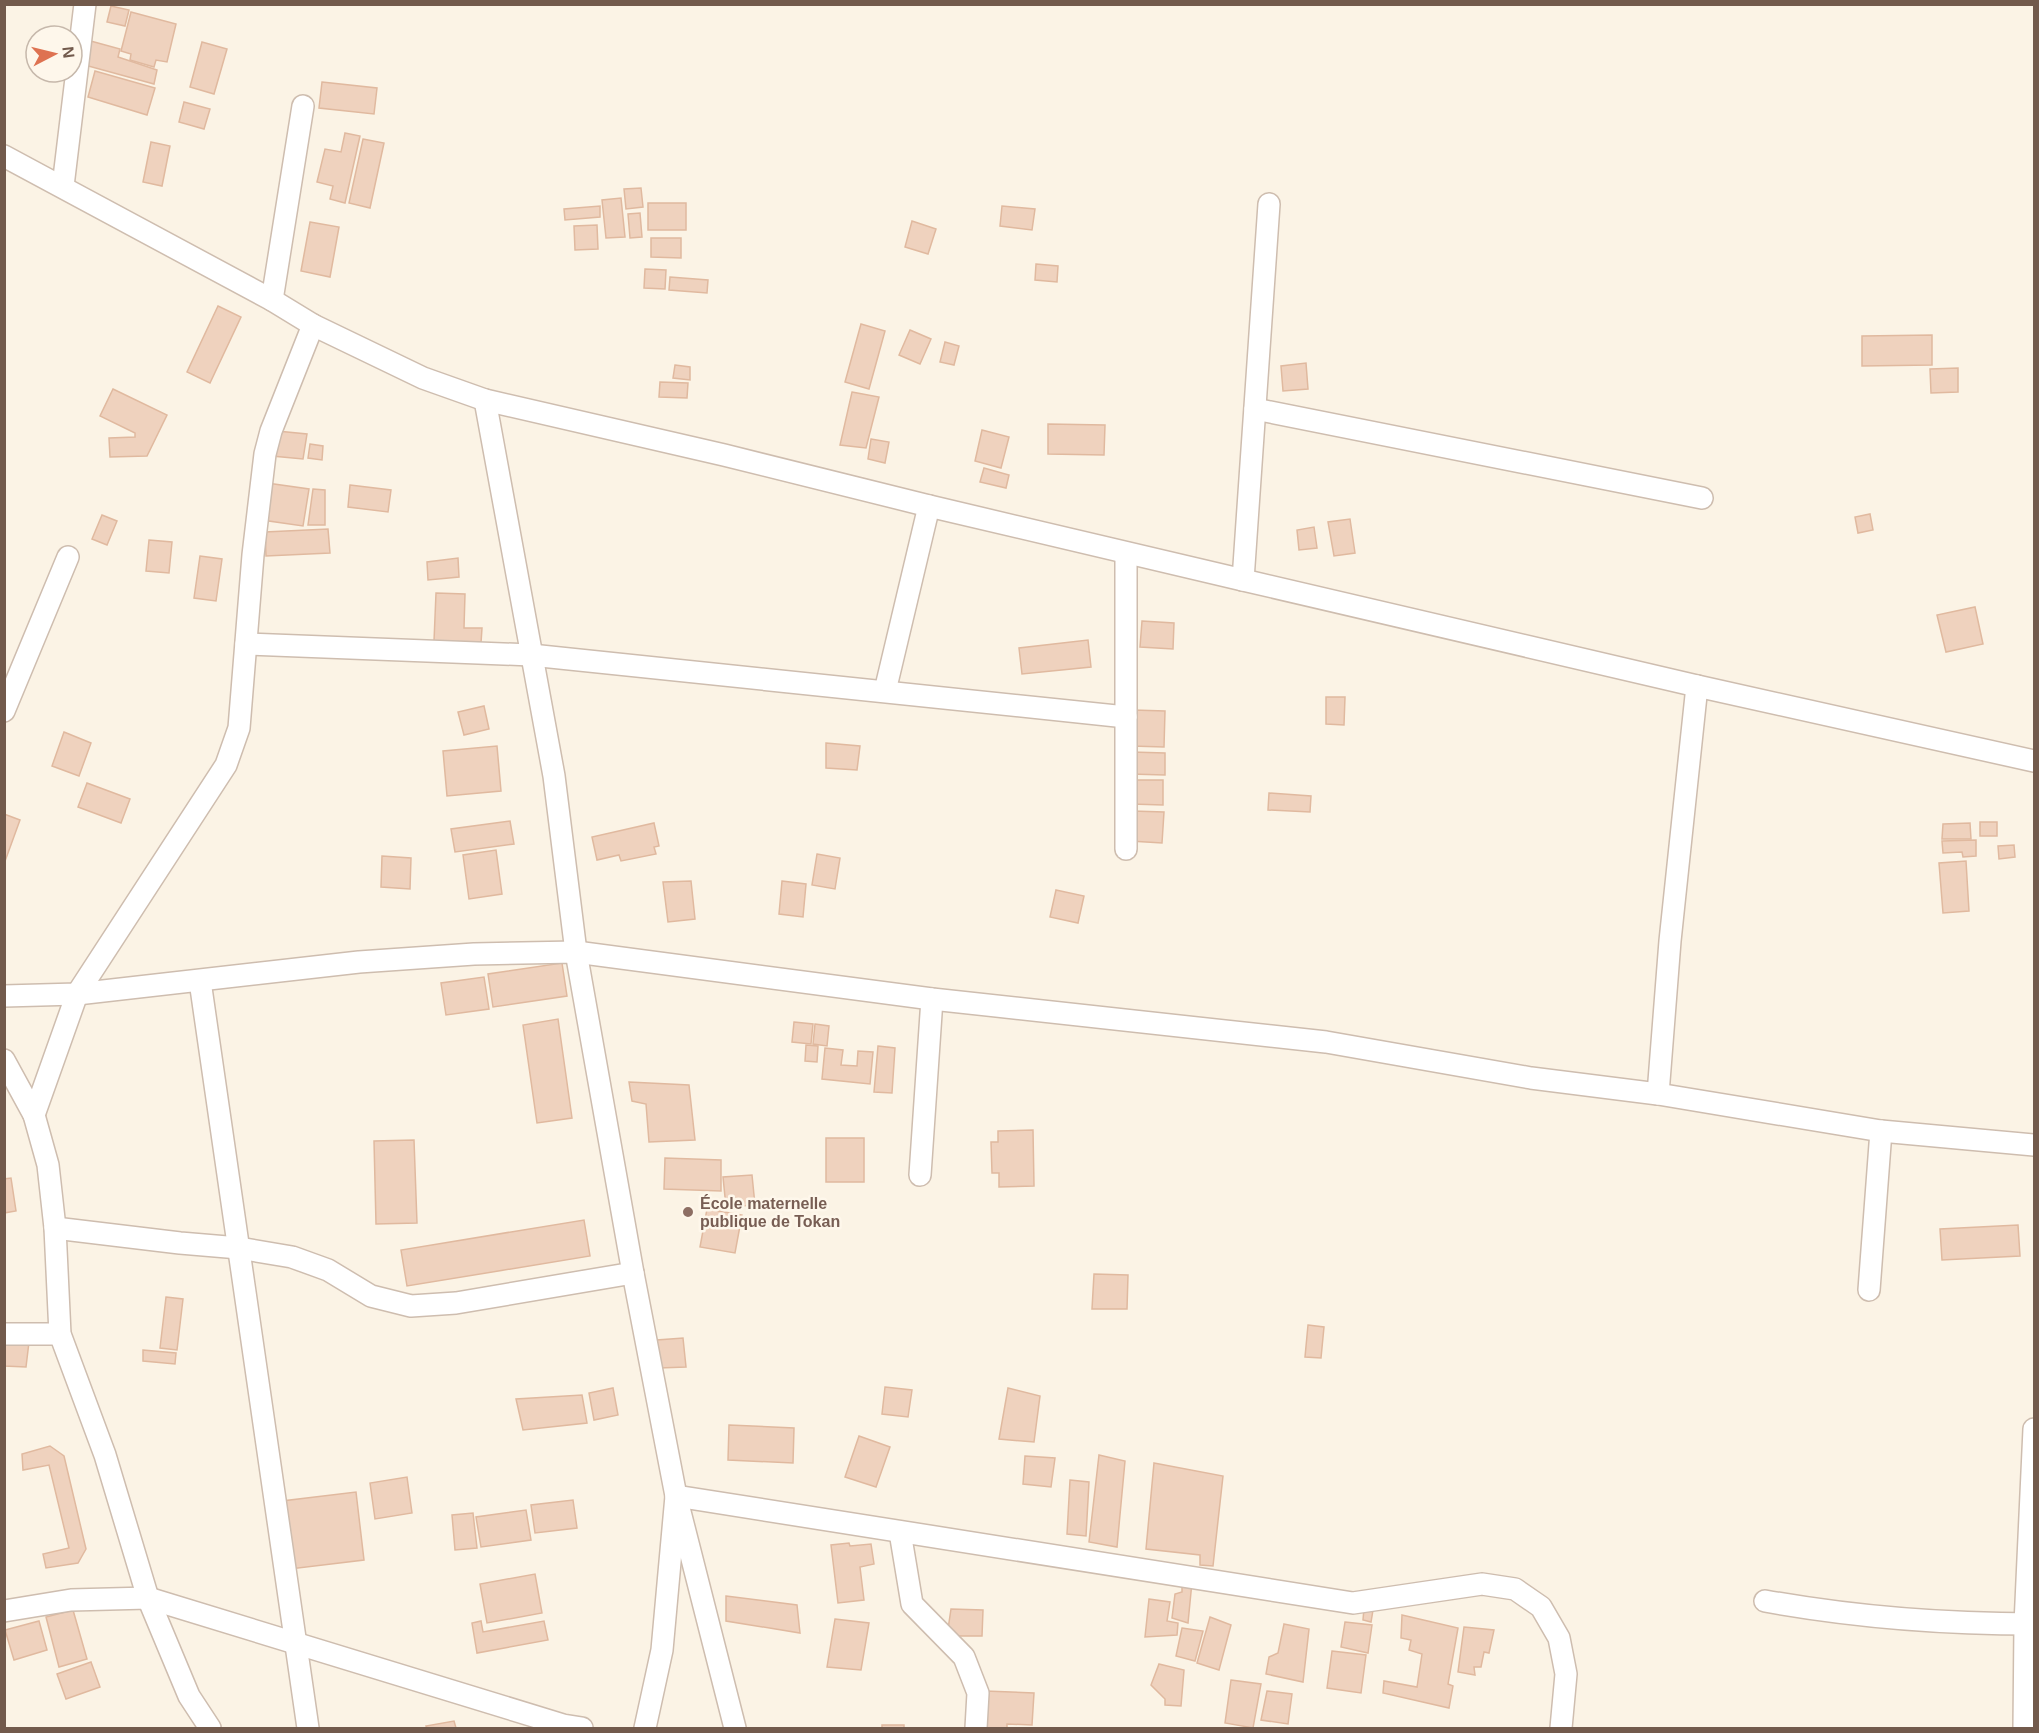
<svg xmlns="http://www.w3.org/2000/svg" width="2039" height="1733" viewBox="0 0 2039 1733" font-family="Helvetica,sans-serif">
  <rect width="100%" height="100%" fill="#fbf3e5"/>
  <g fill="#efd2be" stroke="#e0b99f" stroke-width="1.5">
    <polygon points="111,6 129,10 125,26 107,22"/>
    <polygon points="131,12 176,24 167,62 156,60 154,67 130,60 131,54 121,51"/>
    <polygon points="87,40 120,49 118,57 157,70 154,84 81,64"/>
    <polygon points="202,42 227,49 214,94 190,87"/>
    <polygon points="95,71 155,88 147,115 88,97"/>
    <polygon points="322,82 377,88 374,114 319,108"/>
    <polygon points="184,102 210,109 204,129 179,122"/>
    <polygon points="345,133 360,136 345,203 330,199 333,186 317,182 325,149 341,152"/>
    <polygon points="363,139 384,143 370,208 349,203"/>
    <polygon points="151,142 170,146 162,186 143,182"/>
    <polygon points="641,188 643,207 626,209 624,189"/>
    <polygon points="621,198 625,237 606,238 602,200"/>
    <rect x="648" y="203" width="38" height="27"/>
    <polygon points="600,206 600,217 565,220 564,209"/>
    <polygon points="1002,206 1035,209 1032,230 1000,226"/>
    <polygon points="640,213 642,237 630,238 628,214"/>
    <polygon points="912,221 936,229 928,254 905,247"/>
    <polygon points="310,222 339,227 330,277 301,271"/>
    <polygon points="597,225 598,249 575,250 574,226"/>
    <polygon points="651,238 681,238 681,258 651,257"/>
    <polygon points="1036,264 1058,266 1057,282 1035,280"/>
    <polygon points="645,269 666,270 665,289 644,288"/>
    <polygon points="670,277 708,280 707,293 669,290"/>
    <polygon points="218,306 241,317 210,383 187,372"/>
    <polygon points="861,324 885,331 869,389 845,382"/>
    <polygon points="910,330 931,339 920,364 899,355"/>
    <polygon points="1932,335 1932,365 1862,366 1862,336"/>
    <polygon points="945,342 959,346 954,365 940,362"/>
    <polygon points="1306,363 1308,389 1283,391 1281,366"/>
    <polygon points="675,365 690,367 690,380 673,378"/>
    <polygon points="1958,368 1958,392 1931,393 1930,369"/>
    <polygon points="660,382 688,383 687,398 659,397"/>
    <polygon points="113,389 167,415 147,456 110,457 109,438 135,437 135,433 100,416"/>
    <polygon points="852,392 879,397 866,448 840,445"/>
    <polygon points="1048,424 1105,425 1104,455 1048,454"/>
    <polygon points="982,430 1009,437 1001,468 975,461"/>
    <polygon points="277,431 307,434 303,459 272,456"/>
    <polygon points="871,439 889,442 885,463 868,459"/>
    <polygon points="310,444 323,446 322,460 308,458"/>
    <polygon points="984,468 1009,475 1006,488 980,482"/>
    <polygon points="267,483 309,489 303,526 262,520"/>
    <polygon points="350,485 391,490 388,512 348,507"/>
    <polygon points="313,489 325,490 325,525 308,525"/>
    <polygon points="1870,514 1873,530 1858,533 1855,517"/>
    <polygon points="102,515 117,521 107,545 92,539"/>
    <polygon points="1350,519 1355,553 1334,556 1328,522"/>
    <polygon points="1314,527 1317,548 1299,550 1297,530"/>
    <polygon points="328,529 330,553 266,556 265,532"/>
    <polygon points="149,540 172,542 169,573 146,571"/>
    <polygon points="200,556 222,559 216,601 194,598"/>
    <polygon points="458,558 459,577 428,580 427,562"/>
    <polygon points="436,593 465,594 464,628 482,628 481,643 434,641"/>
    <polygon points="1975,607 1983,644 1946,652 1937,615"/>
    <polygon points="1142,621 1174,623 1173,649 1140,647"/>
    <polygon points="1088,640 1091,667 1022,674 1019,648"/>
    <polygon points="1326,697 1345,697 1344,725 1326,724"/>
    <polygon points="484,706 489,729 464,735 458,712"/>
    <polygon points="1133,710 1165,711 1164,747 1131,746"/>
    <polygon points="64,732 91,743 79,776 52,766"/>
    <polygon points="826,743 860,746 857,770 826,768"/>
    <polygon points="497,746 501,791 447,796 443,751"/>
    <polygon points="1131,752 1165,753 1165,775 1130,774"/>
    <polygon points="1131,780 1163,780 1163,805 1131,804"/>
    <polygon points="87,783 130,799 121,823 78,807"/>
    <polygon points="1269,793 1311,796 1310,812 1268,810"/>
    <polygon points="1132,811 1164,812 1162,843 1130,841"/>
    <polygon points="4,814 20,820 4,864"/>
    <polygon points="510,821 514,844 455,852 451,829"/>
    <rect x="1980" y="822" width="17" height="14"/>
    <polygon points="654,823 659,846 654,847 656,854 621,861 619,855 597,860 592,837"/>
    <polygon points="1970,823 1971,839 1942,839 1943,824"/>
    <polygon points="1976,840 1976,856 1963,857 1962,852 1943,853 1942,841"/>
    <polygon points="2014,845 2015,857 1999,859 1998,846"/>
    <polygon points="496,850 502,894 469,899 463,855"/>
    <polygon points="817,854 840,858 835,889 812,885"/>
    <polygon points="382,856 411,858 410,889 381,887"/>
    <polygon points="1966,861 1969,911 1943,913 1939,863"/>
    <polygon points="691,881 695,919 668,922 663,882"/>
    <polygon points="782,881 806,884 803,917 779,914"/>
    <polygon points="1056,890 1084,896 1078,923 1050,917"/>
    <polygon points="562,963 567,996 493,1007 488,974"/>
    <polygon points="484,977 489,1009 446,1015 441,983"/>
    <polygon points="558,1019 572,1118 537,1123 523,1025"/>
    <polygon points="794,1022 813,1024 811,1044 792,1042"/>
    <polygon points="815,1024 829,1026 827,1046 813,1044"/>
    <polygon points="806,1045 818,1046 817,1062 805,1061"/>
    <polygon points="878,1046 895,1048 892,1093 874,1092"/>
    <polygon points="825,1048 843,1050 841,1065 857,1066 858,1051 873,1052 870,1084 822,1079"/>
    <polygon points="629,1082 689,1085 695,1140 649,1142 646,1104 632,1101"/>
    <polygon points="1033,1130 1034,1186 999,1187 999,1173 992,1173 991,1142 998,1142 998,1131"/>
    <rect x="826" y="1138" width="38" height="44"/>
    <polygon points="414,1140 417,1223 376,1224 374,1141"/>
    <polygon points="665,1158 721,1160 721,1191 664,1189"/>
    <polygon points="752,1175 755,1205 726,1207 723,1177"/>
    <polygon points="11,1178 16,1211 4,1213 4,1179"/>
    <polygon points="707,1209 742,1215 735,1253 700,1247"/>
    <polygon points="584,1220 590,1256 407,1286 401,1250"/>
    <polygon points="2018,1225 2020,1256 1942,1260 1940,1229"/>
    <polygon points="1094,1274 1128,1275 1127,1309 1092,1309"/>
    <polygon points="166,1297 183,1299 177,1350 160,1348"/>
    <polygon points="1308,1325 1324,1327 1321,1358 1305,1357"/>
    <polygon points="683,1338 686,1367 659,1368 657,1340"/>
    <polygon points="4,1340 29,1342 26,1367 4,1366"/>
    <polygon points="143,1350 176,1353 175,1364 143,1361"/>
    <polygon points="885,1387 912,1390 908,1417 882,1414"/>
    <polygon points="613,1388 618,1415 594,1420 589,1393"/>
    <polygon points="1008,1388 1040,1396 1034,1442 999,1439"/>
    <polygon points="582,1395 587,1423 523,1430 516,1399"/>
    <polygon points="729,1425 794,1428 793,1463 728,1460"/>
    <polygon points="859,1436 890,1447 876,1487 845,1477"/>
    <polygon points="50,1446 64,1456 86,1549 78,1563 46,1568 43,1554 69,1548 49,1465 23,1470 22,1454"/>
    <polygon points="1099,1455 1125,1461 1117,1547 1089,1542"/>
    <polygon points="1025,1456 1055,1458 1051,1487 1023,1484"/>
    <polygon points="1154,1463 1223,1476 1213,1566 1200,1565 1200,1555 1146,1549"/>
    <polygon points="407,1477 412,1513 375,1519 370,1483"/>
    <polygon points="1070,1480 1089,1482 1086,1536 1067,1534"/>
    <polygon points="356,1492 364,1560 290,1569 282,1501"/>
    <polygon points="573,1500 577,1528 535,1533 531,1505"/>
    <polygon points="526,1510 531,1540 481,1547 476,1517"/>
    <polygon points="473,1513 477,1548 455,1550 452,1515"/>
    <polygon points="849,1543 850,1546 871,1544 874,1564 860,1567 864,1600 838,1603 831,1545"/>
    <polygon points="535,1574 542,1613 487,1623 480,1584"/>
    <polygon points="1182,1581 1192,1582 1188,1623 1172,1618 1175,1594 1182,1592"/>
    <polygon points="726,1596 797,1605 800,1633 726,1621"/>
    <polygon points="1149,1599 1170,1602 1167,1621 1178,1623 1177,1635 1145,1637"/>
    <polygon points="1364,1608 1373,1610 1371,1622 1363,1620"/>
    <polygon points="951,1609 983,1610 982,1636 947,1636"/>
    <polygon points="73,1610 87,1659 59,1667 46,1617"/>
    <polygon points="1402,1615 1458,1628 1448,1684 1453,1686 1449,1708 1383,1693 1384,1681 1417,1687 1422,1654 1409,1650 1411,1640 1401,1638"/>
    <polygon points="1210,1617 1231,1625 1219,1670 1197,1663"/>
    <polygon points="835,1619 869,1623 861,1670 827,1667"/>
    <polygon points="39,1621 47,1650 14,1660 5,1630"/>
    <polygon points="481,1621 483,1632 544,1621 548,1640 477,1653 472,1623"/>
    <polygon points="1345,1622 1372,1625 1368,1653 1341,1647"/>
    <polygon points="1284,1624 1309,1629 1303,1682 1266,1674 1269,1657 1278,1653"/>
    <polygon points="1464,1627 1494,1630 1489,1653 1484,1652 1481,1667 1474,1667 1475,1675 1458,1672"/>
    <polygon points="1182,1628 1203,1631 1195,1661 1176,1656"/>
    <polygon points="1332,1651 1366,1655 1361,1693 1327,1688"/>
    <polygon points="91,1662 100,1687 66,1699 57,1674"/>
    <polygon points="1159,1664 1184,1670 1181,1706 1165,1705 1165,1699 1151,1685"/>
    <polygon points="1231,1680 1261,1684 1253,1728 1225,1723"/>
    <polygon points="985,1691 1034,1693 1032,1725 1007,1724 1007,1728 986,1728"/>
    <polygon points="1267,1691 1292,1694 1288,1724 1261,1720"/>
    <polygon points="454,1721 456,1728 427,1728 426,1726"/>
    <rect x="882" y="1725" width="22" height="3"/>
  </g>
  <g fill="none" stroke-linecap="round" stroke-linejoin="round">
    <g stroke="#cebdaf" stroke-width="24">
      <g id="minor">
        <polyline points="4,156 272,300 313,325 423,378 485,400 724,455 929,506 1243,580 1697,686 2034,761"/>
        <polyline points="63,186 85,4"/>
        <polyline points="272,300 303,106"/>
        <polyline points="485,400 554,776 576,952 633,1273 676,1496 735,1728"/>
        <polyline points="1255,409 1702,498"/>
        <polyline points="1243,580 1269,204"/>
        <polyline points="246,644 531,655 1126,717"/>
        <polyline points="885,691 929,506"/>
        <polyline points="4,711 68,557"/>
        <polyline points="1126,849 1126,553"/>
        <polyline points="200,981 308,1728"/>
        <polyline points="4,996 77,994 359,962 474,954 576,952 932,999 1326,1042 1531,1078 1658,1094 1881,1131 2034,1145"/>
        <polyline points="4,1060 34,1115 48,1165 55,1228 60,1334 105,1455 148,1598 189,1696 210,1728"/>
        <polyline points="1658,1094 1670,941 1697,686"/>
        <polyline points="34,1115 77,994 226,765 239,728 253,555 265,454 271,431 313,325"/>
        <polyline points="920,1175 932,999"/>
        <polyline points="55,1228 180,1243 239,1248 292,1257 328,1270 371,1296 411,1306 456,1303 633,1273"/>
        <polyline points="1869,1290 1881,1131"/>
        <polyline points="4,1334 60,1334"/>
        <polyline points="900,1532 912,1604 964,1657 978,1693 976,1728"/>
        <path d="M1765 1601C1854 1617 1944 1624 2034 1624"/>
        <polyline points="4,1611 71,1600 148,1598 563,1725 582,1728"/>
        <polyline points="645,1728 662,1650 676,1496 1353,1603 1482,1584 1515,1589 1541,1607 1559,1638 1566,1674 1561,1728"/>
        <polyline points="2024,1728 2025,1624 2034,1429"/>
      </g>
    </g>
    <use href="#minor" stroke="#fff" stroke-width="21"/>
  </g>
  <circle fill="#8d6e63" stroke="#fef7eb" stroke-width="2" cx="688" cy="1212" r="6"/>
  <g text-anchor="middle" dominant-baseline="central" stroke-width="5" stroke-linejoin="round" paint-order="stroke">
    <g font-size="16" font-weight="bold" fill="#785e54" stroke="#fef7eb" text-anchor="start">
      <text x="700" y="1203">École maternelle<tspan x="700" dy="18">publique de Tokan</tspan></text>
    </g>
  </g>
  <rect width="2039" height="1733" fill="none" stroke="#725a4c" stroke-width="12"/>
  <g transform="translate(54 54) rotate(83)"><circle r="28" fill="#fef7eb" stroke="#c6b8ab" stroke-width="1.5"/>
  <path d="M0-4.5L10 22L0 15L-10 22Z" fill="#de7251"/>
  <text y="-9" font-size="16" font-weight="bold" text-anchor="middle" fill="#725a4c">N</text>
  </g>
</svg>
